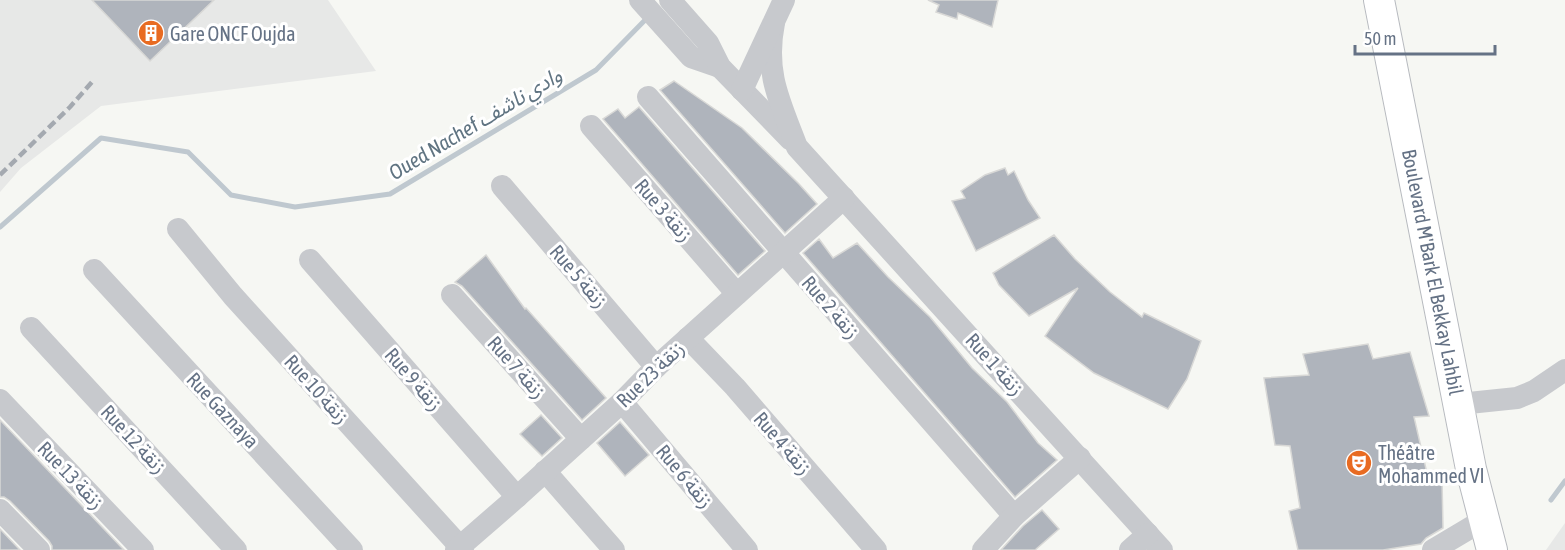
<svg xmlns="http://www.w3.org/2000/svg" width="1565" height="550" viewBox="0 0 1565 550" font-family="'Asap Condensed','Noto Sans Arabic',sans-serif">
  <rect width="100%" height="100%" fill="#f6f7f3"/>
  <g fill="#e7e8e7">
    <polygon points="0,0 328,0 376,71 101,106 21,168 0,192"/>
    <polygon points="1565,523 1565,550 1546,550"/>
  </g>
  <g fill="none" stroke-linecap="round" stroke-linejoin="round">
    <g stroke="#bfc8cf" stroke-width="5">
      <polyline points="0,227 101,138 188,152 231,195 295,207 390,194 596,70 649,16"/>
      <polyline points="1551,500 1565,481"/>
    </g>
  </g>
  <g fill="#afb4bc" stroke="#d8d8d6" stroke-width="1.5">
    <polygon points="92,0 214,0 150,61"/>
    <polygon points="928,0 998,0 992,27 958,13 957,19 936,12 939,5"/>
    <polygon points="674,81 742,128 799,184 817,204 785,233 660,90"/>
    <polygon points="639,107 765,251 738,275 603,119 618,109 625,118"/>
    <polygon points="1005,168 1008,175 1014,171 1028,200 1040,218 976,251 952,201 965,198 961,191 985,175"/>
    <polygon points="1054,235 1075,259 1110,292 1142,317 1144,313 1201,341 1187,379 1168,409 1094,373 1045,336 1078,288 1029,316 999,285 993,273"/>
    <polygon points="819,239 833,258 857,243 888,277 930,317 972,368 1007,402 1038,443 1057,460 1015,497 803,253"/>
    <polygon points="486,255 525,309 526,308 606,398 582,420 462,286 455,282"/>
    <polygon points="1368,344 1373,359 1410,352 1429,416 1414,417 1429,482 1442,480 1443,528 1426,538 1421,544 1383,550 1298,550 1289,511 1300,508 1290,446 1275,445 1264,378 1309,375 1303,354"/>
    <polygon points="541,415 562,438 542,456 520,434"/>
    <polygon points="0,420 124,550 52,550 52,546 49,541 10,501 4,497 0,497"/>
    <polygon points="620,422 649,455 625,476 597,443"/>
    <polygon points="1042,510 1059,529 1035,550 1001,550 1023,526"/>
    <polygon points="0,529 20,550 0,550"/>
  </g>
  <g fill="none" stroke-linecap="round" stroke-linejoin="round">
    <g stroke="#b7babf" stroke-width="32">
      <polyline id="major" points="1379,0 1471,469 1492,550"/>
    </g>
    <g stroke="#c7c9cd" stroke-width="22">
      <polyline points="640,0 691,57 720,67"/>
      <polyline points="670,0 708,43 720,67 790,139"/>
      <path d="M774 23C764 73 780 102 797 147L1162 550"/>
      <polyline points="742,90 784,0"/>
      <polyline points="648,97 1014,516"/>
      <polyline points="591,126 737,294"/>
      <polyline points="502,186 656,367"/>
      <polyline points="178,229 233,296 463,550"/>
      <polyline points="310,260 517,497"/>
      <polyline points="94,270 352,550"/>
      <polyline points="452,295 581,439"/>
      <polyline points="31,328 236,550"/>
      <polyline points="688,338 735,387 876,550"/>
      <polyline points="0,400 143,550"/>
      <polyline points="622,402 747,550"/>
      <polyline points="1459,404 1517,398 1534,391 1565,370"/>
      <polyline points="545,471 614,550"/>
      <polyline points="0,510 39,550"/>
      <polyline points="456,550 517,497 622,402 656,367 844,198"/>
      <polyline points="983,550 1014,516 1080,458"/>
      <polyline points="1130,550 1148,534"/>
      <polyline points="1433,550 1485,519"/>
    </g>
    <use href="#major" stroke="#fff" stroke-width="30"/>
    <polyline stroke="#a4a9b0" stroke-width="4.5" stroke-dasharray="9 4.5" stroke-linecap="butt" points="0,175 70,107 92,82"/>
  </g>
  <defs>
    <g id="building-disc" transform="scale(1.35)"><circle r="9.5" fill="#e86b22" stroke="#fff"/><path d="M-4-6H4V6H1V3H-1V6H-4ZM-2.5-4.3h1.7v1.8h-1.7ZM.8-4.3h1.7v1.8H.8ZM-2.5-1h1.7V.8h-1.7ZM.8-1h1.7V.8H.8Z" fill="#fff"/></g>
    <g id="theatre-disc" transform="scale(1.35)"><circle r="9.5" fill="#e86b22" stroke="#fff"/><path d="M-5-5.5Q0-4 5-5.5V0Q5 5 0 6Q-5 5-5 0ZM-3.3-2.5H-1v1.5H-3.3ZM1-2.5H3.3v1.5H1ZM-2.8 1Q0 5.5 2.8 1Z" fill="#fff"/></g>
  </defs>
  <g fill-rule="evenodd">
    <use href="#building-disc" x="151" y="33"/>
    <use href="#theatre-disc" x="1359" y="463"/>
  </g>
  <g text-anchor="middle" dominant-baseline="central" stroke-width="6" stroke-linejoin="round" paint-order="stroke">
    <g font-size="20" fill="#657285" stroke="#fff" text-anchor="start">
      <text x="170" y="33">Gare ONCF Oujda</text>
      <text x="1378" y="452">Théâtre<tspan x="1378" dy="23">Mohammed VI</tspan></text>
    </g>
    <g font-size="20" fill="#657285" stroke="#fff">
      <text transform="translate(664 210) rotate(49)">Rue 3 زنقة</text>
      <text transform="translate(1433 272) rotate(79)">Boulevard M'Bark El Bekkay Lahbil</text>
      <text transform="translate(579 276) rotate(49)">Rue 5 زنقة</text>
      <text transform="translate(831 307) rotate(49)">Rue 2 زنقة</text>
      <text transform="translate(995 364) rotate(48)">Rue زنقة 1</text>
      <text transform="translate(517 367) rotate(48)">Rue 7 زنقة</text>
      <text transform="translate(650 374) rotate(-44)">Rue 23 زنقة</text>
      <text transform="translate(414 379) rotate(49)">Rue 9 زنقة</text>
      <text transform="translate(317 389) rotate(48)">Rue 10 زنقة</text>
      <text transform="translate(223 410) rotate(47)">Rue Gaznaya</text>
      <text transform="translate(134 439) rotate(47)">Rue 12 زنقة</text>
      <text transform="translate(783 443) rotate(49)">Rue 4 زنقة</text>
      <text transform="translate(71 475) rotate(46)">Rue 13 زنقة</text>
      <text transform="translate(685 476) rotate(50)">Rue 6 زنقة</text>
    </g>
    <g font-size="21" font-style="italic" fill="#607482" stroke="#fff">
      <text transform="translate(475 123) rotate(-31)">Oued Nachef وادي ناشف</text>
    </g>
  </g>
  <path d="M1355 45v9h140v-9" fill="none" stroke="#657285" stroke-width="3"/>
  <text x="1364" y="45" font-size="18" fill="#657285" stroke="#ffffff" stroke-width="4.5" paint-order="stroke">50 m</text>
</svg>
